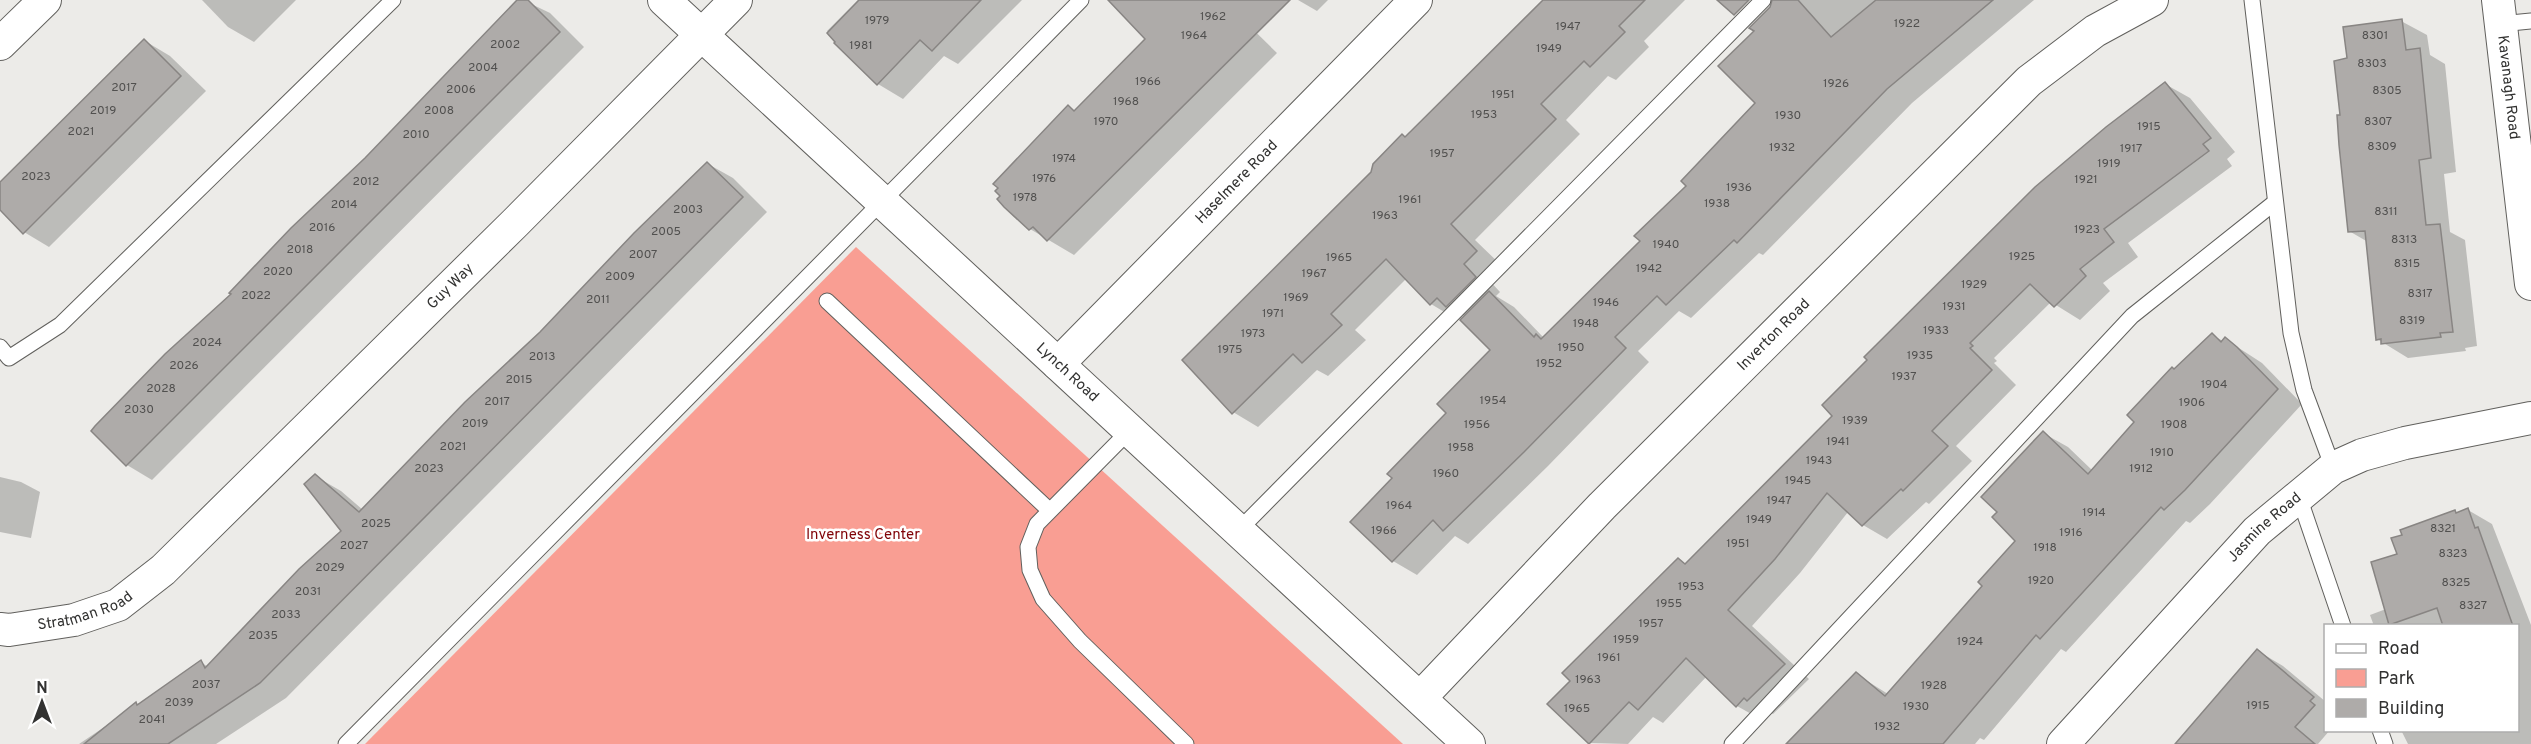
<svg xmlns="http://www.w3.org/2000/svg" width="2531" height="744" viewBox="0 0 2531 744" font-family="Overpass,sans-serif">
  <rect width="100%" height="100%" fill="#ecebe8"/>
  <polygon fill="#f99e93" points="856,247 1403,744 365,744"/>
  <g fill="#0003">
    <polygon points="202,0 296,0 254,42 228,27"/>
    <polygon points="523,0 550,13 584,47 152,480 127,465 233,294"/>
    <polygon points="858,0 1022,0 958,64 944,56 903,99 878,84 827,31"/>
    <polygon points="1161,0 1223,0 1277,53 1074,255 1030,229 1068,107 1076,111 1147,39"/>
    <polygon points="1298,0 1328,0 1317,11"/>
    <polygon points="1544,0 1685,0 1644,41 1649,47 1616,80 1608,76 1566,120 1580,134 1475,240 1502,266 1488,279 1500,292 1496,296 1514,307 1544,338 1642,241 1757,103 1785,0 2034,0 1912,103 1763,255 1759,253 1691,318 1679,311 1638,351 1649,362 1548,466 1468,544 1455,536 1417,575 1393,561 1394,478 1448,413 1492,350 1466,317 1461,314 1456,319 1431,304 1406,279 1355,330 1366,340 1328,376 1317,370 1258,427 1233,412 1406,138"/>
    <polygon points="2401,21 2427,35 2430,55 2445,64 2456,172 2444,174 2450,232 2465,240 2477,346 2465,348 2466,351 2408,358 2377,339 2368,242 2349,231 2342,116 2348,59"/>
    <polygon points="145,41 170,56 206,91 49,247 24,232 0,208 0,185"/>
    <polygon points="2165,84 2190,98 2235,152 2227,159 2232,166 2128,243 2138,257 2103,283 2110,291 2080,320 2051,302 1994,358 1997,361 1994,363 2016,385 1956,446 1972,461 1929,504 1926,502 1887,539 1863,525 1848,512 1800,573 1752,626 1809,679 1773,714 1769,712 1762,720 1737,706 1707,676 1663,723 1653,717 1628,744 1590,743 1549,704 1678,560 1686,565"/>
    <polygon points="708,164 733,178 767,212 286,698 216,744 79,744 201,662 208,667 343,531 315,476 341,491 363,510"/>
    <polygon points="2212,335 2223,341 2225,339 2262,363 2302,404 2210,504 2190,523 2186,521 2066,652 2061,649 1984,740 1980,738 1975,744 1788,744 1856,674 1888,694 1984,586 2017,541 2043,433 2068,447 2093,471 2136,422 2129,415"/>
    <polygon points="0,477 21,482 40,492 31,538 0,532"/>
    <polygon points="2468,510 2492,524 2531,625 2531,744 2408,744 2401,730 2518,730 2518,626 2374,626 2370,615 2386,609 2399,555 2455,512 2458,514"/>
    <polygon points="2258,651 2283,666 2326,702 2326,730 2330,730 2318,744 2176,744"/>
  </g>
  <g fill="#aeaba9" stroke="#888583" stroke-width="1.5">
    <polygon points="517,0 528,0 560,32 126,466 91,431 95,426 165,354 231,294 229,293 291,228 365,158"/>
    <polygon points="859,0 981,0 932,51 920,40 877,85 834,43 835,42 827,33"/>
    <polygon points="1108,0 1290,0 1047,241 1033,227 1029,230 1004,207 997,199 1000,196 995,191 998,188 993,184 1068,105 1074,111 1145,39"/>
    <polygon points="1543,0 1645,0 1619,26 1625,32 1590,67 1584,61 1541,104 1556,119 1451,224 1477,251 1464,264 1476,277 1446,307 1437,298 1430,305 1386,259 1331,314 1342,325 1302,363 1293,354 1232,414 1182,360 1371,172 1373,164 1402,134 1405,137"/>
    <polygon points="1717,0 1749,0 1734,15"/>
    <polygon points="1772,0 1798,0 1831,37 1876,0 1993,0 1887,89 1737,243 1734,240 1666,305 1657,296 1615,337 1626,348 1524,452 1443,531 1433,520 1392,562 1350,522 1392,478 1387,474 1446,413 1437,404 1490,350 1460,320 1489,291 1534,337 1536,334 1541,339 1640,241 1634,236 1686,186 1681,181 1755,103 1718,66 1754,31 1749,28 1770,7"/>
    <polygon points="2402,19 2406,50 2420,48 2431,158 2419,160 2426,225 2440,224 2453,332 2440,333 2441,337 2381,344 2381,339 2376,340 2365,231 2348,232 2339,145 2337,115 2340,115 2334,61 2347,58 2343,27"/>
    <polygon points="144,39 181,76 23,234 0,210 0,182"/>
    <polygon points="2165,82 2211,138 2203,144 2209,151 2104,229 2114,242 2080,269 2086,276 2054,307 2030,284 1970,343 1973,346 1970,348 1992,370 1932,431 1948,446 1903,491 1901,489 1862,526 1827,493 1775,559 1728,610 1785,664 1747,701 1744,698 1736,707 1686,658 1638,710 1629,702 1589,744 1547,704 1570,681 1562,673 1678,558 1685,564 1832,416 1822,405 1867,360 1864,357 2035,187 2106,127"/>
    <polygon points="707,162 743,197 260,683 168,744 84,744 136,702 137,705 201,660 205,668 299,569 341,531 304,484 315,474 359,512 465,402 540,332 634,233"/>
    <polygon points="2212,333 2221,342 2225,337 2237,347 2278,389 2185,490 2164,510 2161,507 2040,639 2036,635 1943,744 1786,744 1856,672 1885,696 1982,586 1978,582 2015,541 1992,517 1997,512 1981,497 2043,431 2088,474 2134,422 2127,415 2172,367 2174,369"/>
    <polygon points="2468,508 2475,528 2478,527 2513,626 2443,626 2437,608 2389,625 2371,562 2397,554 2391,538 2402,535 2400,530 2455,510 2456,513"/>
    <polygon points="2257,649 2314,697 2310,701 2315,705 2295,727 2315,744 2175,744"/>
  </g>
  <g fill="none" stroke-linecap="round" stroke-linejoin="round">
    <g stroke="#61605d" stroke-width="17">
      <g id="lane">
        <polyline points="2252,0 2291,333 2304,390 2333,468"/>
        <polyline points="2500,24 2531,21"/>
        <polyline points="827,301 1049,510"/>
        <polyline points="0,347 9,358 60,325 393,0"/>
        <polyline points="1129,431 1037,524 1028,547 1030,570 1043,599 1080,641 1186,744"/>
        <polyline points="2298,494 2343,626"/>
        <polyline points="1238,531 1763,0"/>
        <polyline points="2380,730 2385,744"/>
        <polyline points="346,744 1081,0"/>
        <polyline points="1732,744 2132,316 2274,203"/>
      </g>
    </g>
    <g stroke="#61605d" stroke-width="34">
      <g id="street">
        <path id="s1" d="M664 0 1469 744"/>
        <path id="s2" d="M2498 0 2531 284"/>
        <polyline points="0,44 45,0"/>
        <path id="s3" d="M1058 364 1416 0"/>
        <path id="s4" d="M0 629 9 630 74 620 118 605 163 570 515 223 736 0"/>
        <path id="s5" d="M1420 698 1602 506 2029 81 2095 31 2152 0"/>
        <path id="s6" d="M2063 744 2257 531 2333 468 2362 455 2405 443 2531 418"/>
      </g>
    </g>
    <use href="#lane" stroke="#fff" stroke-width="15"/>
    <use href="#street" stroke="#fff" stroke-width="32"/>
  </g>
  <g text-anchor="middle" dominant-baseline="central" stroke-width="5" stroke-linejoin="round" paint-order="stroke">
    <g font-size="12" fill="#51504f">
      <text x="1213" y="17">1962</text>
      <text x="877" y="21">1979</text>
      <text x="1907" y="24">1922</text>
      <text x="1568" y="27">1947</text>
      <text x="1194" y="36">1964</text>
      <text x="2375" y="36">8301</text>
      <text x="505" y="45">2002</text>
      <text x="861" y="46">1981</text>
      <text x="1549" y="49">1949</text>
      <text x="2372" y="64">8303</text>
      <text x="483" y="68">2004</text>
      <text x="1148" y="82">1966</text>
      <text x="1836" y="84">1926</text>
      <text x="124" y="88">2017</text>
      <text x="461" y="90">2006</text>
      <text x="2387" y="91">8305</text>
      <text x="1503" y="95">1951</text>
      <text x="1126" y="102">1968</text>
      <text x="103" y="111">2019</text>
      <text x="439" y="111">2008</text>
      <text x="1484" y="115">1953</text>
      <text x="1788" y="116">1930</text>
      <text x="1106" y="122">1970</text>
      <text x="2378" y="122">8307</text>
      <text x="2149" y="127">1915</text>
      <text x="81" y="132">2021</text>
      <text x="416" y="135">2010</text>
      <text x="2382" y="147">8309</text>
      <text x="1782" y="148">1932</text>
      <text x="2131" y="149">1917</text>
      <text x="1442" y="154">1957</text>
      <text x="1064" y="159">1974</text>
      <text x="2109" y="164">1919</text>
      <text x="36" y="177">2023</text>
      <text x="1044" y="179">1976</text>
      <text x="2086" y="180">1921</text>
      <text x="366" y="182">2012</text>
      <text x="1739" y="188">1936</text>
      <text x="1025" y="198">1978</text>
      <text x="1410" y="200">1961</text>
      <text x="1717" y="204">1938</text>
      <text x="344" y="205">2014</text>
      <text x="688" y="210">2003</text>
      <text x="2386" y="212">8311</text>
      <text x="1385" y="216">1963</text>
      <text x="322" y="228">2016</text>
      <text x="2087" y="230">1923</text>
      <text x="666" y="232">2005</text>
      <text x="2404" y="240">8313</text>
      <text x="1666" y="245">1940</text>
      <text x="300" y="250">2018</text>
      <text x="643" y="255">2007</text>
      <text x="2022" y="257">1925</text>
      <text x="1339" y="258">1965</text>
      <text x="2407" y="264">8315</text>
      <text x="1649" y="269">1942</text>
      <text x="278" y="272">2020</text>
      <text x="1314" y="274">1967</text>
      <text x="620" y="277">2009</text>
      <text x="1974" y="285">1929</text>
      <text x="2420" y="294">8317</text>
      <text x="256" y="296">2022</text>
      <text x="1296" y="298">1969</text>
      <text x="598" y="300">2011</text>
      <text x="1606" y="303">1946</text>
      <text x="1954" y="307">1931</text>
      <text x="1273" y="314">1971</text>
      <text x="2412" y="321">8319</text>
      <text x="1586" y="324">1948</text>
      <text x="1936" y="331">1933</text>
      <text x="1253" y="334">1973</text>
      <text x="207" y="343">2024</text>
      <text x="1571" y="348">1950</text>
      <text x="1230" y="350">1975</text>
      <text x="1920" y="356">1935</text>
      <text x="542" y="357">2013</text>
      <text x="1549" y="364">1952</text>
      <text x="184" y="366">2026</text>
      <text x="1904" y="377">1937</text>
      <text x="519" y="380">2015</text>
      <text x="2214" y="385">1904</text>
      <text x="161" y="389">2028</text>
      <text x="1493" y="401">1954</text>
      <text x="497" y="402">2017</text>
      <text x="2192" y="403">1906</text>
      <text x="139" y="410">2030</text>
      <text x="1855" y="421">1939</text>
      <text x="475" y="424">2019</text>
      <text x="1477" y="425">1956</text>
      <text x="2174" y="425">1908</text>
      <text x="1838" y="442">1941</text>
      <text x="453" y="447">2021</text>
      <text x="1461" y="448">1958</text>
      <text x="2162" y="453">1910</text>
      <text x="1819" y="461">1943</text>
      <text x="429" y="469">2023</text>
      <text x="2141" y="469">1912</text>
      <text x="1446" y="474">1960</text>
      <text x="1798" y="481">1945</text>
      <text x="1779" y="501">1947</text>
      <text x="1399" y="506">1964</text>
      <text x="2094" y="513">1914</text>
      <text x="1759" y="520">1949</text>
      <text x="376" y="524">2025</text>
      <text x="2443" y="529">8321</text>
      <text x="1384" y="531">1966</text>
      <text x="2071" y="533">1916</text>
      <text x="1738" y="544">1951</text>
      <text x="354" y="546">2027</text>
      <text x="2045" y="548">1918</text>
      <text x="2453" y="554">8323</text>
      <text x="330" y="568">2029</text>
      <text x="2041" y="581">1920</text>
      <text x="2456" y="583">8325</text>
      <text x="1691" y="587">1953</text>
      <text x="308" y="592">2031</text>
      <text x="1669" y="604">1955</text>
      <text x="2473" y="606">8327</text>
      <text x="286" y="615">2033</text>
      <text x="1651" y="624">1957</text>
      <text x="263" y="636">2035</text>
      <text x="1626" y="640">1959</text>
      <text x="1970" y="642">1924</text>
      <text x="1609" y="658">1961</text>
      <text x="1588" y="680">1963</text>
      <text x="206" y="685">2037</text>
      <text x="1934" y="686">1928</text>
      <text x="179" y="703">2039</text>
      <text x="2258" y="706">1915</text>
      <text x="1916" y="707">1930</text>
      <text x="1577" y="709">1965</text>
      <text x="152" y="720">2041</text>
      <text x="1887" y="727">1932</text>
    </g>
    <g font-size="15" fill="#323231" stroke="#fff">
      <text stroke="none"><textPath href="#s2" startOffset="88">Kavanagh Road</textPath></text>
      <text stroke="none"><textPath href="#s3" startOffset="255">Haselmere Road</textPath></text>
      <text stroke="none"><textPath href="#s4" startOffset="582">Guy Way</textPath></text>
      <text stroke="none"><textPath href="#s5" startOffset="507">Inverton Road</textPath></text>
      <text stroke="none"><textPath href="#s1" startOffset="549">Lynch Road</textPath></text>
      <text stroke="none"><textPath href="#s6" startOffset="296">Jasmine Road</textPath></text>
      <text stroke="none"><textPath href="#s4" startOffset="88">Stratman Road</textPath></text>
    </g>
    <g font-size="15" fill="#800307" stroke="#fff">
      <text x="863" y="535">Inverness Center</text>
    </g>
  </g>
  <rect x="2324" y="624" width="195" height="108" fill="#ffffff" stroke="#adadad" stroke-width="1.5"/>
  <rect x="2336" y="644" width="30" height="9" fill="#ffffff" stroke="#adadad" stroke-width="1.5"/>
  <text x="2378" y="654" font-size="18" fill="#323231">Road</text>
  <rect x="2336" y="669" width="30" height="18" fill="#f99e93" stroke="#adadad" stroke-width="1.5"/>
  <text x="2378" y="684" font-size="18" fill="#323231">Park</text>
  <rect x="2336" y="699" width="30" height="18" fill="#aeaba9" stroke="#adadad" stroke-width="1.5"/>
  <text x="2378" y="714" font-size="18" fill="#323231">Building</text>
  <g transform="translate(42 702)" stroke="#ffffff" stroke-width="4.5" paint-order="stroke">
  <path d="M0-4.5L10 22L0 15L-10 22Z" fill="#323231"/>
  <text y="-9" font-size="16" font-weight="bold" text-anchor="middle" fill="#323231">N</text>
  </g>
</svg>
